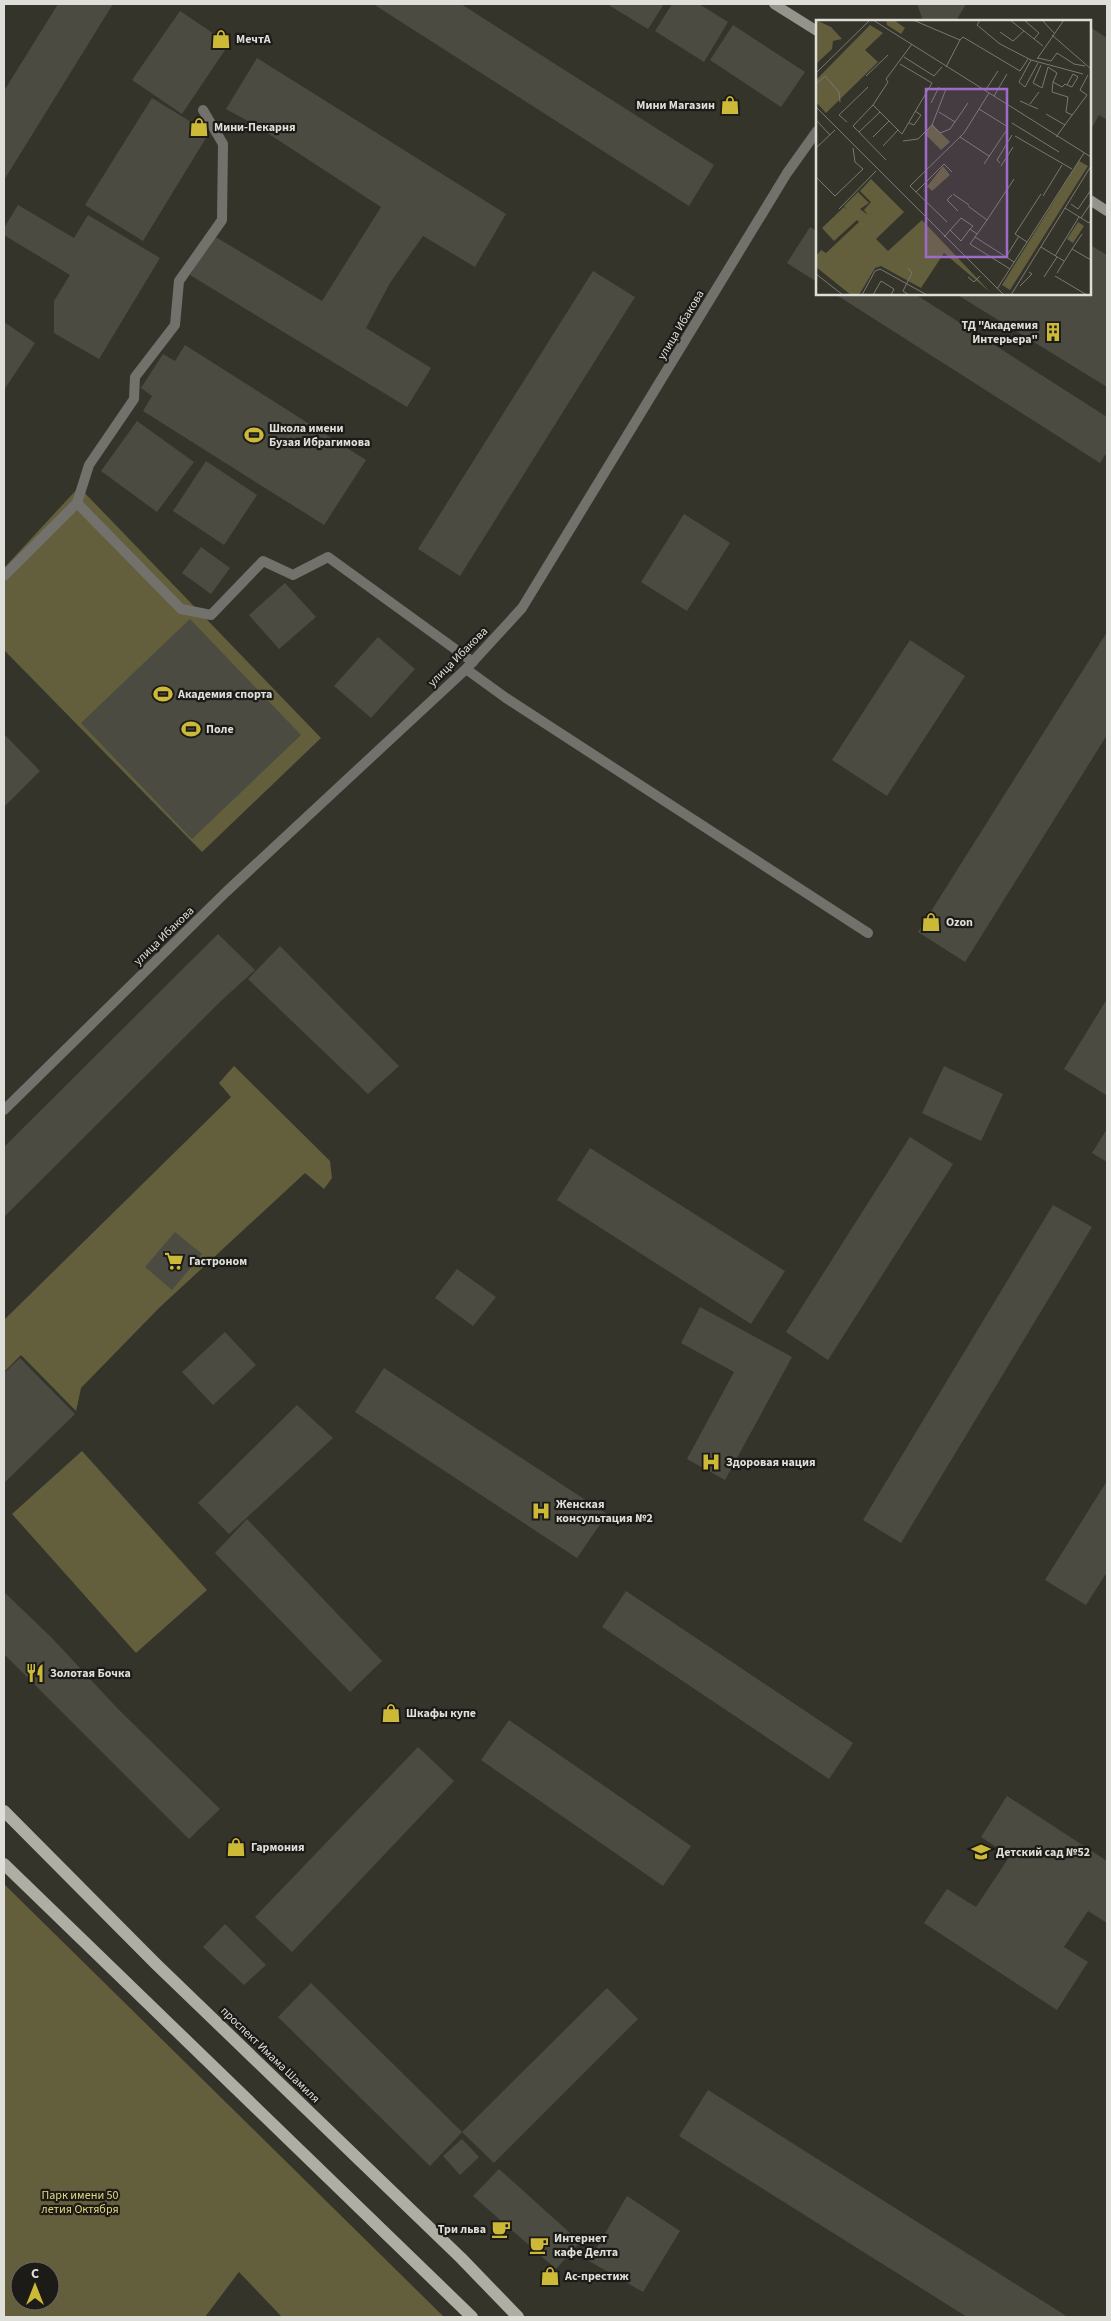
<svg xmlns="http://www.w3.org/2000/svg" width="1111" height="2321" viewBox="0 0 1111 2321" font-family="'Source Sans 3',sans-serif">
  <rect width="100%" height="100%" fill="#35342b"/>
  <g fill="#635e3c" fill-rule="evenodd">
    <polygon points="79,487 321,738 202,852 4,650 4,568"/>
    <polygon points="234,1066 330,1161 332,1178 324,1189 305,1173 159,1308 81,1388 76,1411 21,1355 4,1372 4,1320 231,1097 219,1083"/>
    <polygon points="82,1451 207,1590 136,1653 12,1514"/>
    <path d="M4 1884 444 2317H282L239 2272 205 2317H4ZM20 2271H50V2301H20Z"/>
  </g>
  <g fill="#4c4b41">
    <polygon points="58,4 113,4 4,180 4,91"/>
    <polygon points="373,4 461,4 714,165 689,206"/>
    <polygon points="607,4 664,4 648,29"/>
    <polygon points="672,4 699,4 728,22 704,62 655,31"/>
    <polygon points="917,4 966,4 956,21 923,21"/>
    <polygon points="180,11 229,44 182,114 132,80"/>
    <polygon points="733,25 805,72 781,107 710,60"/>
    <polygon points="1090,27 1107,38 1107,120 1099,115 1090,131"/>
    <polygon points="257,58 506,214 475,267 423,236 390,283 366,328 431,368 407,407 190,275 214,236 322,301 381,207 255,125 226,109"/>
    <polygon points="152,98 209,133 143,241 85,205"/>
    <polygon points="18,205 74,238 88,215 160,258 99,359 54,333 54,301 70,275 4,235 4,228"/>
    <polygon points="810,227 817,231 817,282 787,263"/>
    <polygon points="1090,245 1107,255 1107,387 956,294 1090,294"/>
    <polygon points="593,271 635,297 460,576 418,549"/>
    <polygon points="835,294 915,294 1107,417 1107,452 1100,463"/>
    <polygon points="4,322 35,343 4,390"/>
    <polygon points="185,345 366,460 324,525 143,411 152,396 141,388 163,354 175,361"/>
    <polygon points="137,421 194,462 157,512 101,471"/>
    <polygon points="206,461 257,495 224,545 173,511"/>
    <polygon points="684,514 730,543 687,611 641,582"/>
    <polygon points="201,547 230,568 211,594 182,573"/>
    <polygon points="285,583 316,617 279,649 249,615"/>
    <polygon points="190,619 301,735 192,839 81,723"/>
    <polygon points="1107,632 1107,735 965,962 918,932"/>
    <polygon points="378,637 415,669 371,718 334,686"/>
    <polygon points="910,640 965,676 887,796 832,760"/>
    <polygon points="4,734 40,771 4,807"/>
    <polygon points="218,934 255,970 222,1000 4,1217 4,1147"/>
    <polygon points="280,946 399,1066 368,1094 248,979"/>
    <polygon points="1107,999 1107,1092 1106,1095 1064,1069"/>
    <polygon points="944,1066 1003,1094 981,1141 922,1113"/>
    <polygon points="1107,1129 1107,1162 1092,1153"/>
    <polygon points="910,1137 953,1164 828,1360 786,1332"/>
    <polygon points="590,1148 785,1271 751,1324 557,1200"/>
    <polygon points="1053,1205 1092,1227 901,1543 863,1520"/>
    <polygon points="175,1232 202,1254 172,1290 145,1267"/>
    <polygon points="457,1269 496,1297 473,1326 435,1298"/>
    <polygon points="700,1307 792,1357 725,1480 687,1459 734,1372 681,1343"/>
    <polygon points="225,1332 256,1365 213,1405 182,1372"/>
    <polygon points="20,1358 75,1414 4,1483 4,1373"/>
    <polygon points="384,1368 607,1514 577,1558 355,1412"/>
    <polygon points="297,1405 333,1438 229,1534 198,1503"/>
    <polygon points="1107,1481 1107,1572 1086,1605 1045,1580"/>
    <polygon points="247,1519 382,1661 350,1692 215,1553"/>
    <polygon points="626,1591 853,1743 829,1779 602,1627"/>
    <polygon points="4,1592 52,1638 118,1709 220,1809 189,1839 4,1654"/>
    <polygon points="509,1720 691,1846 663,1886 481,1760"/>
    <polygon points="418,1747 454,1781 292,1952 255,1917"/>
    <polygon points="1007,1796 1107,1861 1107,1923 1088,1911 1064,1947 1088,1962 1057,2010 924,1923 947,1889 976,1907 1010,1856 981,1837"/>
    <polygon points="225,1924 266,1965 244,1985 203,1947"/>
    <polygon points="311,1983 462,2132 607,1988 638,2019 494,2163 462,2132 430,2166 278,2017"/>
    <polygon points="708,2090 1068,2317 967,2317 679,2136"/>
    <polygon points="462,2139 479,2157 460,2175 443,2156"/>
    <polygon points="499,2169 580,2242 556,2269 473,2196"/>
    <polygon points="627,2196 680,2231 643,2292 589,2261"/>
  </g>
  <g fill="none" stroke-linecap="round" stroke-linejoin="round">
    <g stroke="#72716c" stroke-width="10">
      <polyline points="77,503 89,465 134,399 135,377 175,325 179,281 222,220 223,144 203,110"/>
      <polyline points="4,576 77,503 181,609 211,615 263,561 293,575 328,557 473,662"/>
      <polyline points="466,669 506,698 868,933"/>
      <polyline points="4,1110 226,892 466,669 522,608 787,173 817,131"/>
    </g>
    <g stroke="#94938c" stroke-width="10">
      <polyline points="774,4 817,31"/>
      <polyline points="1090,200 1107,211"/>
    </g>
    <g stroke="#afaea4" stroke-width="12">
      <polyline points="4,1811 156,1964 461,2258 518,2317"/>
      <polyline points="4,1864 472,2317"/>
    </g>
  </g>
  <defs>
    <g id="shop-bare" transform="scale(1.5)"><path d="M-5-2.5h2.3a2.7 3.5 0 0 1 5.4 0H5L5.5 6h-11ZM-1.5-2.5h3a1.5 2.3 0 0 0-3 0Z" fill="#cdb938" stroke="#1c1b17" stroke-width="2.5" paint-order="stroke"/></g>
    <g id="building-bare" transform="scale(1.5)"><path d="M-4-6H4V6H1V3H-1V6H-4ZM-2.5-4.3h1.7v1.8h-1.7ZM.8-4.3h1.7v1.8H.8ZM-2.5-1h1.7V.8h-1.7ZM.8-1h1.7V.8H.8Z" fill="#cdb938" stroke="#1c1b17" stroke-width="2.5" paint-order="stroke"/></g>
    <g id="stadium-bare" transform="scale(1.5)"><path d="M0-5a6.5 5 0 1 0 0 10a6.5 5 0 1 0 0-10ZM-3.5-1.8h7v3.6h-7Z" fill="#cdb938" stroke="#1c1b17" stroke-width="2.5" paint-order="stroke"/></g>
    <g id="supermarket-bare" transform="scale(1.5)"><path d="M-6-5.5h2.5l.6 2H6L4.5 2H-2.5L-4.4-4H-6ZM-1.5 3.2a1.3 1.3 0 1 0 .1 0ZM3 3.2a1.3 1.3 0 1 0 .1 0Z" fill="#cdb938" stroke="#1c1b17" stroke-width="2.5" paint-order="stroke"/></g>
    <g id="hospital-bare" transform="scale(1.5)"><path d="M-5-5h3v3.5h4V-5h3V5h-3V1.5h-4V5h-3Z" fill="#cdb938" stroke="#1c1b17" stroke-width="2.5" paint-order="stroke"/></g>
    <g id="restaurant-bare" transform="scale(1.5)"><path d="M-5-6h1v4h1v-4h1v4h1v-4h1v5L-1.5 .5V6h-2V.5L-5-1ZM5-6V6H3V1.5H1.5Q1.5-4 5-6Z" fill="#cdb938" stroke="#1c1b17" stroke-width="2.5" paint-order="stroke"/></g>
    <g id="school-bare" transform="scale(1.5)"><path d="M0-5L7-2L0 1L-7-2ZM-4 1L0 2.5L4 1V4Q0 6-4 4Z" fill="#cdb938" stroke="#1c1b17" stroke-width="2.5" paint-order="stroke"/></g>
    <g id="cafe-bare" transform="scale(1.5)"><path d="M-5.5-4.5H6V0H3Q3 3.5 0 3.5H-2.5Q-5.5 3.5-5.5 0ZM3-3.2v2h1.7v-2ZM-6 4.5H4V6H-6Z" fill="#cdb938" stroke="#1c1b17" stroke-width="2.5" paint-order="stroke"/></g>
  </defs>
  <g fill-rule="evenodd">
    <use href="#shop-bare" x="221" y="39"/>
    <use href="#shop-bare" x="730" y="105"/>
    <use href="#shop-bare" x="199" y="127"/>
    <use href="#building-bare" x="1053" y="332"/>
    <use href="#stadium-bare" x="254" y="435"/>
    <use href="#stadium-bare" x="163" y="694"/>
    <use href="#stadium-bare" x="191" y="729"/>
    <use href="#shop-bare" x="931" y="922"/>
    <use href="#supermarket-bare" x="174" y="1261"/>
    <use href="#hospital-bare" x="711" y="1462"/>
    <use href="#hospital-bare" x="541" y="1511"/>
    <use href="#restaurant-bare" x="35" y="1673"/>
    <use href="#shop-bare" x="391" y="1713"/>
    <use href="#shop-bare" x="236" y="1847"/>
    <use href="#school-bare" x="981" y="1852"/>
    <use href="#cafe-bare" x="501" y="2229"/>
    <use href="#cafe-bare" x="539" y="2245"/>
    <use href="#shop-bare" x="550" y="2276"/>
  </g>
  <g text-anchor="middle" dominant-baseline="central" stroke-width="4.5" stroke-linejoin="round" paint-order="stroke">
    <g font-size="12" font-weight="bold" fill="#dfdfd9" stroke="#1c1b17" text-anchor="start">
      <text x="236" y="39">МечтА</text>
      <text x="715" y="105" text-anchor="end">Мини Магазин</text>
      <text x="214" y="127">Мини-Пекарня</text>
      <text x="1038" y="325" text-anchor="end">ТД "Академия<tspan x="1038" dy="14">Интерьера"</tspan></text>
      <text x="269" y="428">Школа имени<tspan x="269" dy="14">Бузая Ибрагимова</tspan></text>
      <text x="178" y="694">Академия спорта</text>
      <text x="206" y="729">Поле</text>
      <text x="946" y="922">Ozon</text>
      <text x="189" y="1261">Гастроном</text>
      <text x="726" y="1462">Здоровая нация</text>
      <text x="556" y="1504">Женская<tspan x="556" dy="14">консультация №2</tspan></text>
      <text x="50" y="1673">Золотая Бочка</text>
      <text x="406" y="1713">Шкафы купе</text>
      <text x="251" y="1847">Гармония</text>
      <text x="996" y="1852">Детский сад №52</text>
      <text x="486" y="2229" text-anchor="end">Три льва</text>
      <text x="554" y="2238">Интернет<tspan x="554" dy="14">кафе Делта</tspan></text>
      <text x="565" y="2276">Ас-престиж</text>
    </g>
    <g font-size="12" fill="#dfdfd9" stroke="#1c1b17">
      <text transform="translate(681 325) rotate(-59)">улица Ибакова</text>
      <text transform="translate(458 657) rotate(-45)">улица Ибакова</text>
      <text transform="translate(164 936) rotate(-44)">улица Ибакова</text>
      <text transform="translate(270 2055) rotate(44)">проспект Имама Шамиля</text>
    </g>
    <g font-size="12" fill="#e4d67e" stroke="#1c1b17">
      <text x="80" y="2195">Парк имени 50<tspan x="80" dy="14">летия Октября</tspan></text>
    </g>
  </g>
  <g transform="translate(816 20)">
    <rect width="275" height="275" fill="#35342b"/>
    <path d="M0 0 15 7 26 19 17 21 16 29 0 44ZM78 0 89 8 85 14 71 5 70 0ZM54 5 67 13 49 30 62 42 10 93 0 82V60ZM116 104 134 122 125 130 108 113ZM263 141 272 146 194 270 186 265ZM127 146 134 155 116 171 112 167 106 173ZM55 159 88 192 60 219 72 231 106 200 174 272 128 233 105 268 65 246 59 248 43 275H35L0 247V236L5 230 10 233 43 202 41 200 18 221 6 208 28 187 31 190 28 186 42 172 53 183 44 189 52 195 48 190 55 182 44 171ZM262 202 268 206 257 223 251 219Z" fill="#635e3c"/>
    <path fill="none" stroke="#797871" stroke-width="1" d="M57 0 275 137M97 0 144 20 147 17 204 51 212 39M164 0 161 5 184 24 215 40 267 54M194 0 227 26M208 0 223 13 218 19M226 0 238 13M184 12 197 21 208 11M236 15 275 49M88 37 118 56 126 47M222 38 235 41 241 33 258 44 269 46M221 39 248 0M215 40 203 62 209 67 222 43M225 45 217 63 226 68 232 47 241 53 237 62 246 67 249 64 251 65 256 67 262 57 257 54 251 65M130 47 144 20M0 53 54 0M50 56 72 35M237 62 236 72 252 77 250 92 256 95M0 64 9 56 23 72 24 82M169 71 182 51M178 76 191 54M204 81 222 89M115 83 123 67M214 84 223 72M57 85 86 114 116 63 84 44M0 87 188 275M163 89 192 107M123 92 139 102M230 94 249 105M0 100 14 115M31 102 23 95 52 67M93 103 98 105 105 95 99 91M196 103 243 132M116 105 130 69M43 112 64 92M199 116 256 149M57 117 73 101M144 117 173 136M240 117 271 75 264 70 272 55M87 121 102 119 116 105 124 113 134 109 152 83M67 126 82 110M0 128 19 110M70 140 37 106 57 85 72 62 70 59 96 24M184 143 181 140 196 115M168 144 190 111M185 146 197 127M0 157 19 176 47 149 39 142 37 128M94 166 148 113 173 73M94 166 131 202M100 172 128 144 136 152M137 174 153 185M136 175 131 180 142 191M227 176 246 145M255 184 262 189 275 170M152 186 171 200 154 224 194 249M249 188 273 203 275 200M23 189 60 151M265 198 275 183M171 200 198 159M134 210 145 221 154 209M128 217 145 198 157 206 154 209 161 214M159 217 198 242M211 222 199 214 225 174M225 227 248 241M256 229 266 214M239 236 263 197M190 237 203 216M92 248 96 253 87 271 93 275M241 253 256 229 275 240M0 254 27 275M239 256 271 275M152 257 158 262 164 256M228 257 241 237M204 266 216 254 213 252M181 269 268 133M46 275 59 251 64 249 111 275M57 275 65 261 78 269 75 275M195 275 275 146"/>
    <path fill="#9e6bc8" fill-opacity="0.15" stroke="#9e6bc8" stroke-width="2.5" d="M110 69H191V237H110Z"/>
    <rect width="275" height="275" fill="none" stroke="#dfdfd9" stroke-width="2.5"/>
  </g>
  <rect width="1111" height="2321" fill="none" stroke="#dfdfd9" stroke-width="10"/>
  <g transform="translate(35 2286)"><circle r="24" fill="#1c1b17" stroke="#6a6965"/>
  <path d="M0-4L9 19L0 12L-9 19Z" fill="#cdb938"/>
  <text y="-8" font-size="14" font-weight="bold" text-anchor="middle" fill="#dfdfd9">С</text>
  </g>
</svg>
